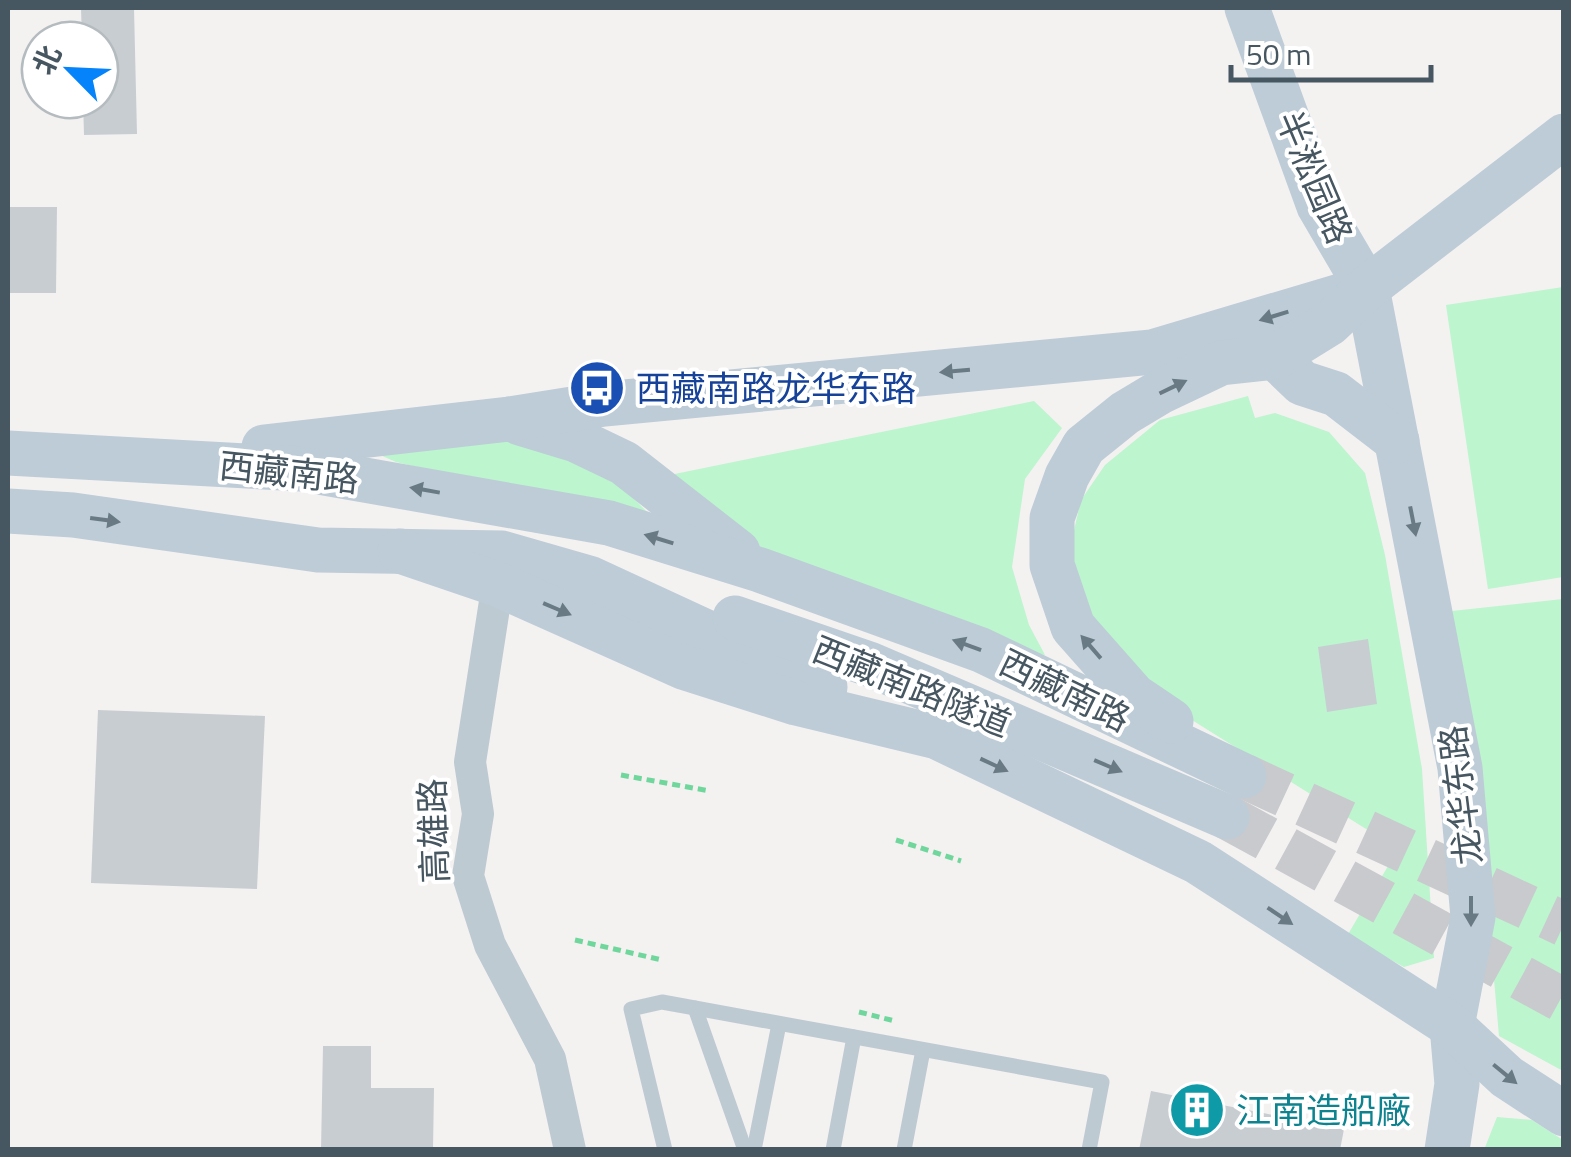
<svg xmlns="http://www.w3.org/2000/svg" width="1571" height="1157" viewBox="0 0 1571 1157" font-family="'Titillium Web','Noto Sans SC',sans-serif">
  <rect width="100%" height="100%" fill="#f4f1f1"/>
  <g fill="#bcf5ce">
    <polygon points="1563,287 1563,577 1488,589 1446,305"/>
    <polygon points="1248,396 1255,418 1275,413 1329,432 1365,473 1385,555 1422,769 1434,958 1404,967 1347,936 1398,849 1176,710 1099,649 1069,552 1081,500 1105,465 1160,420"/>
    <polygon points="1034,401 1062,428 1025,479 1012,567 1029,625 1045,655 1016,652 786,568 660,477"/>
    <polygon points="511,433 601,465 652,517 629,518 396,462 371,451"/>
    <polygon points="1563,599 1563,1071 1499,1036 1480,821 1452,611"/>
    <polygon points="1497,1117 1532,1120 1563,1140 1563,1149 1484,1150"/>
  </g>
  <g fill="#c8cdd2">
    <polygon points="81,8 134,8 137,134 84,135 83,100 100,100 100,40 82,40"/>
    <polygon points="8,207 57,207 56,293 8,293"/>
    <polygon points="1368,639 1377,704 1327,712 1318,647"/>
    <polygon points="98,710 265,716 257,889 91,883"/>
    <polygon points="323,1046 371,1046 371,1088 434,1088 433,1150 321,1150"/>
    <polygon points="1151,1091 1344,1129 1340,1150 1139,1150"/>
  </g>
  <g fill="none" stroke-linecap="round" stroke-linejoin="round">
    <g stroke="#c9cacd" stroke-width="45" stroke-dasharray="45 22" stroke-linecap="butt">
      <polyline points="1244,776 1564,924"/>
      <polyline points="1227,817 1564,1001"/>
    </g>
    <g stroke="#70d79c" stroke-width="5" stroke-dasharray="8 5" stroke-linecap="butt">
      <polyline points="621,775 710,791"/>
      <polyline points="896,840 961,861"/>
      <polyline points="575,940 662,960"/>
      <polyline points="859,1012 895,1021"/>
    </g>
    <g stroke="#becad2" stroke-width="15">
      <polyline points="695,1008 745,1150"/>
      <polyline points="665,1150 631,1009 662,1002 1102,1082 1089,1150"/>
      <polyline points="754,1150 779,1024"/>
      <polyline points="833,1150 854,1037"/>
      <polyline points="904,1150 923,1050"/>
    </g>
    <polyline stroke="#becad2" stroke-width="32" points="501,563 470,762 478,814 468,876 490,945 550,1059 570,1150"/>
    <g stroke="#bdccd7" stroke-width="45">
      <polyline points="1247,8 1319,206 1367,288 1460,768 1473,917 1452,1026 1457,1084 1447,1150"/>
      <polyline points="1275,357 1302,383 1336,394 1397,441"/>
      <polyline points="520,423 576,440 624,463 738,552"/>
      <polyline points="264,447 509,419 604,404 1152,352 1367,288"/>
      <polyline points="8,453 302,469 609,523 760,570 981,650 1244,776"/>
      <polyline points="8,511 73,515 318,550 502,553 589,578 825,687"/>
      <polyline points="400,551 497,584 683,667 796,703 937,737 1198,862 1452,1026 1507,1077 1564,1114"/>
      <polyline points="735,618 869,664 1227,817"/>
      <polyline points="1171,721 1134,696 1073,627 1052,565 1052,518 1067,476 1084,446 1125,413 1160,392 1221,363 1275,357 1330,323 1367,288 1564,136"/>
    </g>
  </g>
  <defs><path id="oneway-solid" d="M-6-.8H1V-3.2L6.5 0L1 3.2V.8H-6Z" transform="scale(2.5)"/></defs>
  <g fill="#6a7a84">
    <use href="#oneway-solid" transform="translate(1274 316) rotate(163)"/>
    <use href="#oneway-solid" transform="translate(955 371) rotate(175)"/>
    <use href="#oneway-solid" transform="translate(1173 387) rotate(-26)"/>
    <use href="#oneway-solid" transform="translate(425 490) rotate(-170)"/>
    <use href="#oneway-solid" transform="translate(105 520) rotate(8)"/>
    <use href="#oneway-solid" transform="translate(1413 521) rotate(79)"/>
    <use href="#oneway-solid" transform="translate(659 539) rotate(-163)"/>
    <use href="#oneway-solid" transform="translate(557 609) rotate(23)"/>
    <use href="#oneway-solid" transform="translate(967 645) rotate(-160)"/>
    <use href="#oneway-solid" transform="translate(1091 647) rotate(-131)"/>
    <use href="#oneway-solid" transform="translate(994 765) rotate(25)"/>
    <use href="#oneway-solid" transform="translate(1108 766) rotate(23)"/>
    <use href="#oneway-solid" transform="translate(1471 911) rotate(90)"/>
    <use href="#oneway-solid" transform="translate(1280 916) rotate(34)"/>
    <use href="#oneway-solid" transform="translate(1505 1074) rotate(39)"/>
  </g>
  <defs>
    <g id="bus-disc" transform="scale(2.875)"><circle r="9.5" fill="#1a4fb4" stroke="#fff"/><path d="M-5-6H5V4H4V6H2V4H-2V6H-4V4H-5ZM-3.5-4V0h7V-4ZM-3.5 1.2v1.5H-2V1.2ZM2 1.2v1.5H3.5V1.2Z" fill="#fff"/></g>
    <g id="building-disc" transform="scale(2.875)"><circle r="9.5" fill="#0f9aa8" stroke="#fff"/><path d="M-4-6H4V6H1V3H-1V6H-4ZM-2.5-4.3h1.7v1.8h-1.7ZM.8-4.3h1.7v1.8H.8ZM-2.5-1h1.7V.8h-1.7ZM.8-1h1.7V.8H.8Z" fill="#fff"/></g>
  </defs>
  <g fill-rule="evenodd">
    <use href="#bus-disc" x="597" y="388"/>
    <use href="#building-disc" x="1197" y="1110"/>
  </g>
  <g text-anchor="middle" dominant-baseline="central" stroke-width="8" stroke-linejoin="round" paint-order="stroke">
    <g font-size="35" fill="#475761" stroke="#fff">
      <text transform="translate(1315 177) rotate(67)">半淞园路</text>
      <text transform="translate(289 472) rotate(6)">西藏南路</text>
      <text transform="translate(912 686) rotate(22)">西藏南路隧道</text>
      <text transform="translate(1065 690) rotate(26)">西藏南路</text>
      <text transform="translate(1460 795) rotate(-97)">龙华东路</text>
      <text transform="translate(433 831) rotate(-92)">高雄路</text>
    </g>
    <g font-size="35" fill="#164399" stroke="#fff" text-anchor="start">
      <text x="636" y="388">西藏南路龙华东路</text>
    </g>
    <g font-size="35" fill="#0d838f" stroke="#fff" text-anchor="start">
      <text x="1236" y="1110">江南造船廠</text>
    </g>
  </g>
  <rect width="1571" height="1157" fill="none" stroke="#475761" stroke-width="20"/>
  <g transform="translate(70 70) rotate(294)"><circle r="48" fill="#ffffff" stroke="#b5bcc0" stroke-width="2.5"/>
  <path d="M0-8L18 38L0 25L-18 38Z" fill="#0483fb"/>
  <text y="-15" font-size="28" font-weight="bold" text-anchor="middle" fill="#475761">北</text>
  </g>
  <path d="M1231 65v15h200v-15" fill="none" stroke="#475761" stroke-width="5"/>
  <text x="1246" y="65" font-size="30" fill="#475761" stroke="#ffffff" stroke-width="8" paint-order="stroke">50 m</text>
</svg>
